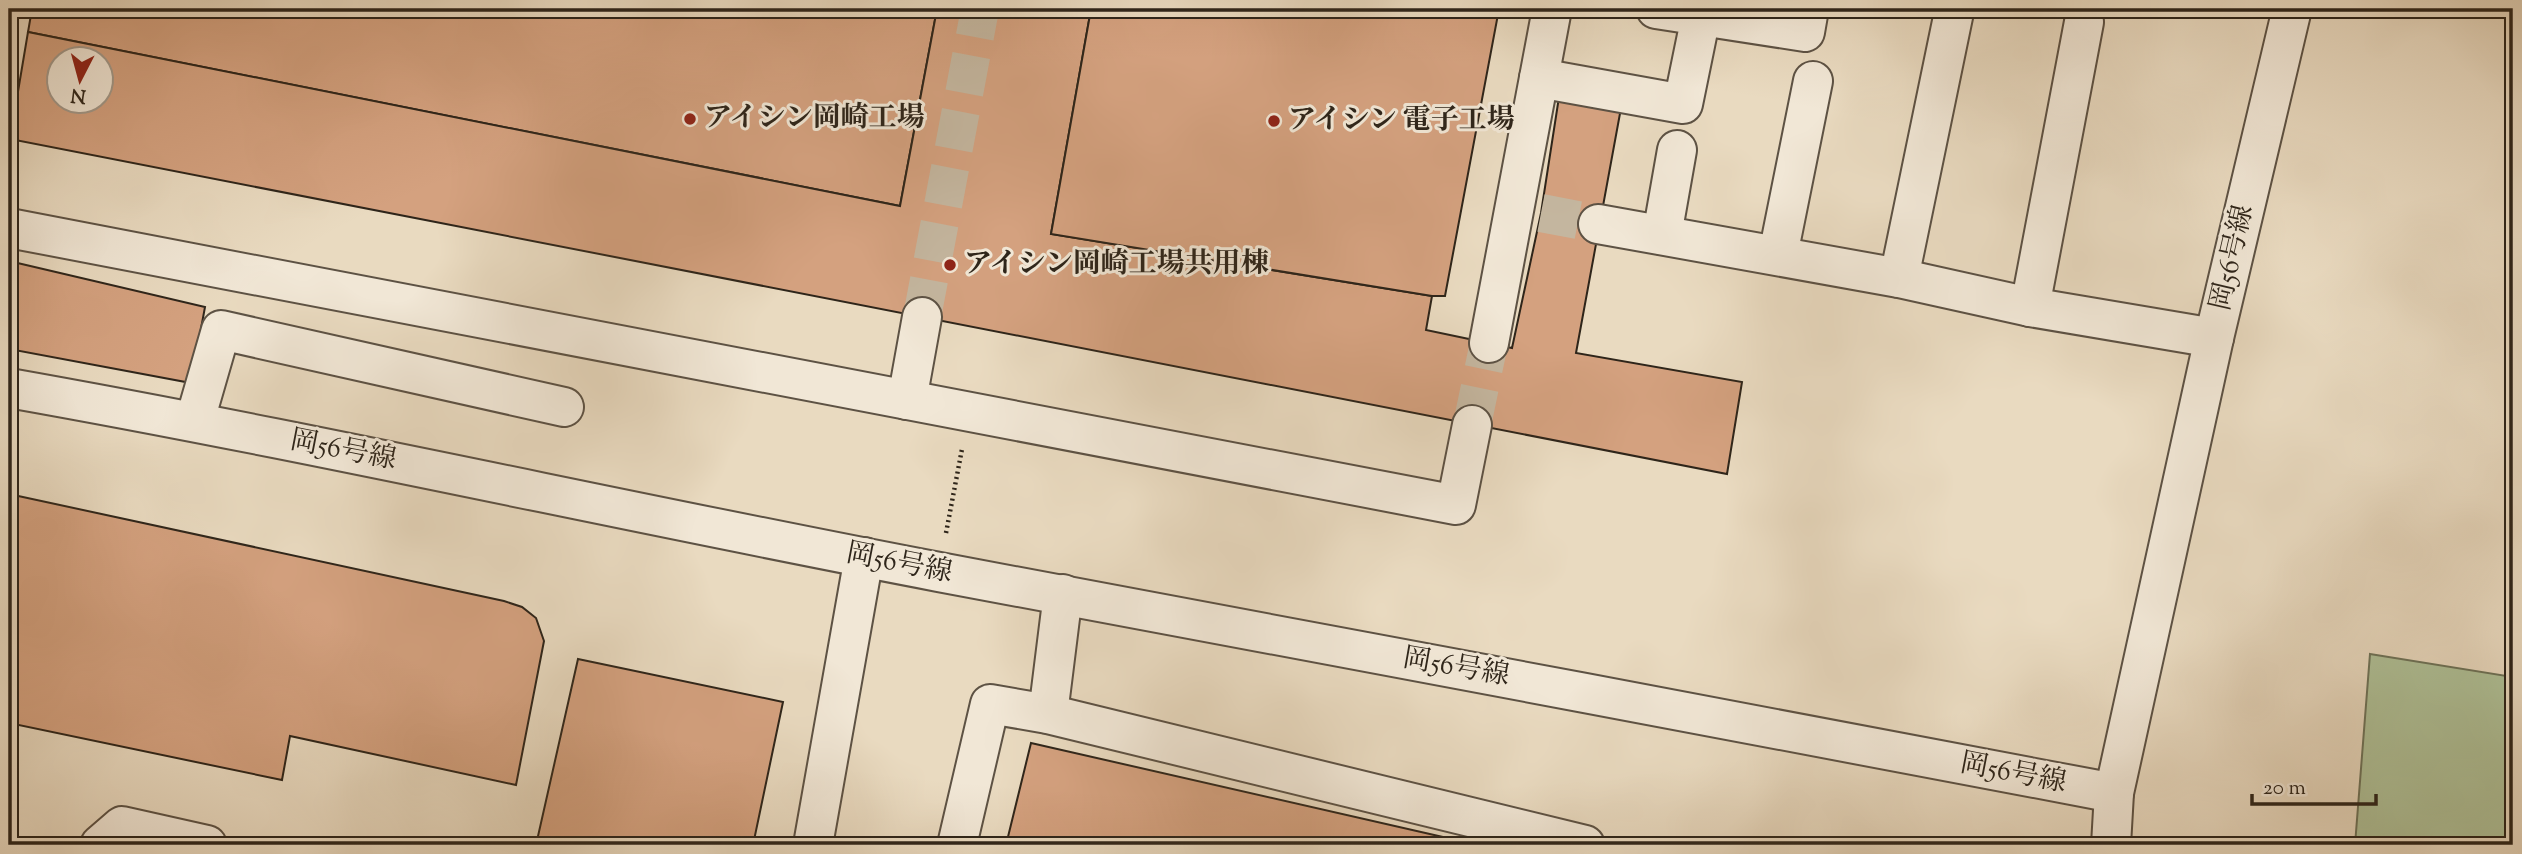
<svg xmlns="http://www.w3.org/2000/svg" width="2522" height="854" viewBox="0 0 2522 854" font-family="'Sorts Mill Goudy','Noto Serif JP',serif">
  <rect width="100%" height="100%" fill="#e9dac0"/>
  <filter id="stains"><feTurbulence type="fractalNoise" baseFrequency=".00286" numOctaves="4"/><feColorMatrix values="0 0 0 0 .2 0 0 0 0 .09 0 0 0 0 .02 0 0 0 .5 -.17"/></filter>
  <radialGradient id="worn" r=".72"><stop offset=".6" stop-color="#630" stop-opacity="0"/><stop offset="1" stop-color="#630" stop-opacity=".3"/></radialGradient>
  <polygon fill="#afc198" stroke="#6e7359" stroke-width="2" points="2370,654 2513,677 2513,845 2355,845"/>
  <g fill="#d4a17f" stroke="#2e251a" stroke-width="2" fill-rule="evenodd">
    <polygon points="32,9 937,9 900,206 28,32"/>
    <path d="M937 9H1091L1051 234 1432 296 1426 330 1512 348 1541 213 1559 97 1621 108 1576 353 1742 382 1727 474 10 139 28 32 900 206ZM60 60H102V102H60Z"/>
    <polygon points="1091,9 1499,9 1445,296 1432,296 1051,234"/>
    <polygon points="9,261 205,307 191,383 9,349"/>
    <polygon points="9,494 504,601 522,607 536,618 544,641 516,785 290,736 282,780 9,723"/>
    <polygon points="578,659 783,702 753,845 536,845"/>
    <polygon points="1031,743 1478,845 1006,845"/>
  </g>
  <g fill="none" stroke-linecap="round" stroke-linejoin="round">
    <g stroke="#c4b69f" stroke-width="38" stroke-dasharray="38 19" stroke-linecap="butt">
      <polyline points="1541,213 1598,224"/>
      <polyline points="922,317 980,9"/>
      <polyline points="1472,425 1489,343"/>
    </g>
    <g stroke="#5d5244" stroke-width="42">
      <g id="minor">
        <polyline points="1656,9 1805,32 1809,9"/>
        <polyline points="1539,78 1683,104 1701,16"/>
        <polyline points="1598,224 1899,278 2030,307 2214,338"/>
        <polyline points="9,228 1456,505 1472,425"/>
        <polyline points="1662,235 1677,150"/>
        <polyline points="1778,255 1813,81"/>
        <polyline points="1899,278 1954,12"/>
        <polyline points="2030,307 2084,22"/>
        <polyline points="1489,343 1552,9"/>
        <path d="M9 388C320 443 628 513 939 572 1330 647 1723 717 2114 793"/>
        <polyline points="907,400 922,317"/>
        <polyline points="195,420 221,330 564,407"/>
        <polyline points="1048,714 1063,594"/>
        <polyline points="100,845 122,826 207,845"/>
        <polyline points="813,845 864,557"/>
        <polyline points="957,845 990,704 1048,714 1585,845"/>
        <polyline points="2111,845 2114,793 2214,338 2292,9"/>
      </g>
    </g>
    <polyline stroke="#2e251a" stroke-width="4.5" stroke-dasharray="2 3.5" stroke-linecap="butt" points="946,533 962,449"/>
    <use href="#minor" stroke="#f1e7d6" stroke-width="38"/>
  </g>
  <g fill="#8f2418" stroke="#f1e7d6" stroke-width="2.5">
    <circle cx="690" cy="119" r="7"/>
    <circle cx="1274" cy="121" r="7"/>
    <circle cx="950" cy="265" r="7"/>
  </g>
  <g text-anchor="middle" dominant-baseline="central" stroke-width="6" stroke-linejoin="round" paint-order="stroke">
    <g font-size="28" font-weight="bold" fill="#2e251a" stroke="#f1e7d6" text-anchor="start">
      <text x="704" y="119">アイシン岡崎工場</text>
      <text x="1288" y="121">アイシン 電子工場</text>
      <text x="964" y="265">アイシン岡崎工場共用棟</text>
    </g>
    <g font-size="28" fill="#2e251a" stroke="#f1e7d6">
      <text transform="translate(2233 258) rotate(-77)">岡56号線</text>
      <text transform="translate(343 451) rotate(11)">岡56号線</text>
      <text transform="translate(899 564) rotate(11)">岡56号線</text>
      <text transform="translate(1456 668) rotate(10)">岡56号線</text>
      <text transform="translate(2013 774) rotate(11)">岡56号線</text>
    </g>
  </g>
  <rect width="2522" height="854" fill="none" stroke="#e9dac0" stroke-width="35"/>
  <rect x="10" y="10" width="2501" height="833" fill="none" stroke="#2e251a" stroke-width="3.5"/>
  <rect x="18" y="18" width="2487" height="819" fill="none" stroke="#2e251a" stroke-width="2"/>
  <g transform="translate(80 80) rotate(186)"><circle r="33" fill="#f1e7d6" stroke="#a3998b" stroke-width="2"/>
  <path d="M0-5L12 26L0 18L-12 26Z" fill="#8f2418"/>
  <text y="-10" font-size="19" font-weight="bold" text-anchor="middle" fill="#2e251a">N</text>
  </g>
  <path d="M2252 794v10h124v-10" fill="none" stroke="#2e251a" stroke-width="3.5"/>
  <text x="2263" y="794" font-size="21" fill="#2e251a" stroke="#f1e7d6" stroke-width="5" paint-order="stroke">20 m</text>
  <rect width="100%" height="100%" filter="url(#stains)"/>
  <rect width="100%" height="100%" fill="url(#worn)"/>
</svg>
